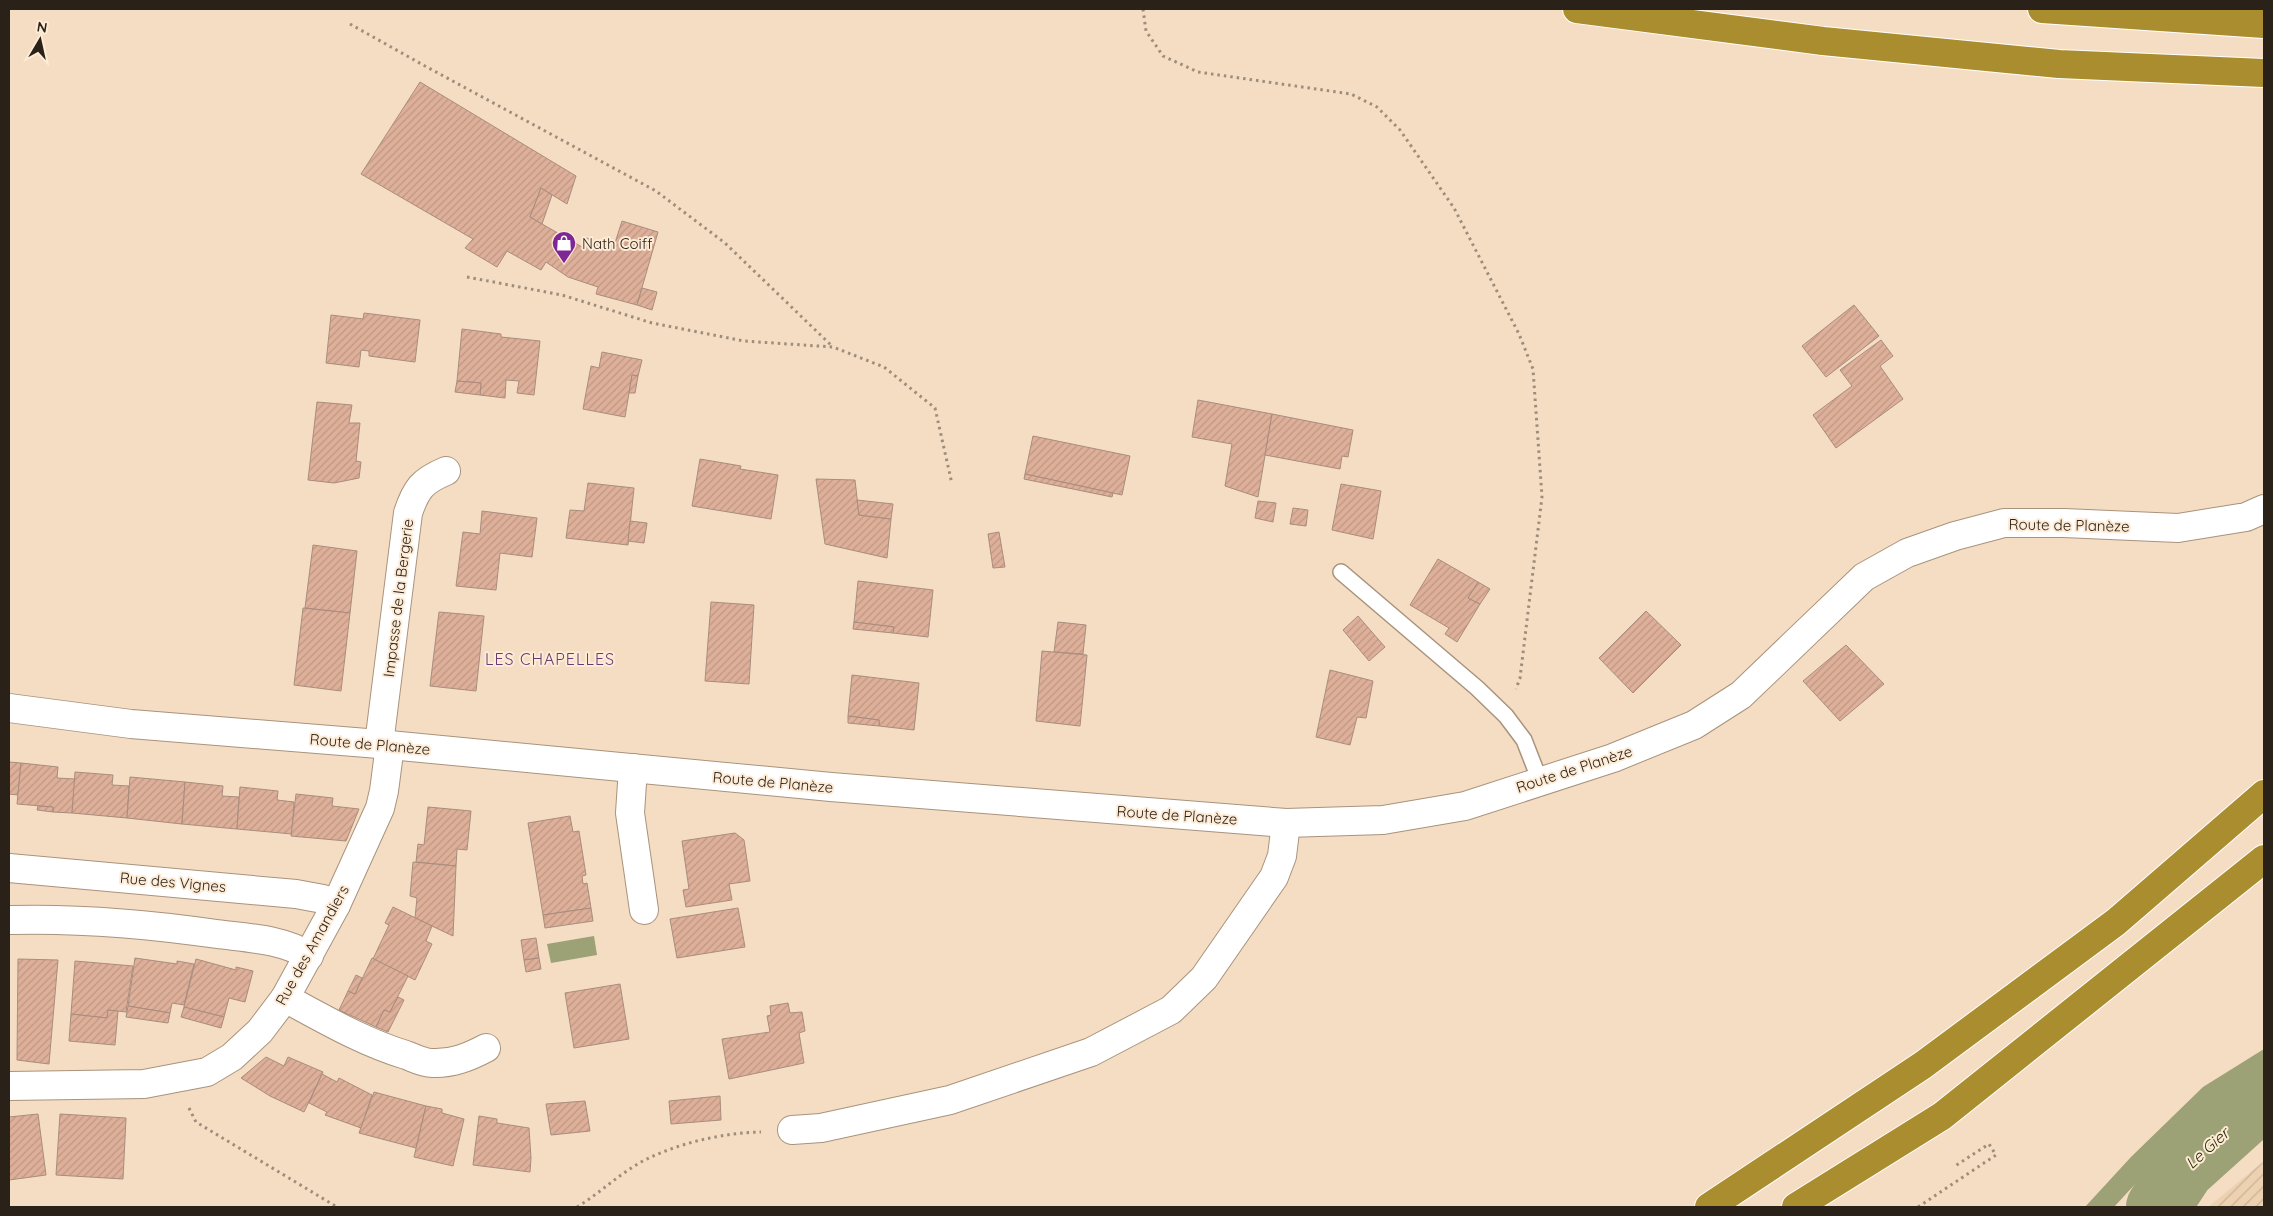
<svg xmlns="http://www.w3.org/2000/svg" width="2273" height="1216" viewBox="0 0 2273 1216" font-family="Quicksand,sans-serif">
  <defs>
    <pattern id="industrial-furrows" width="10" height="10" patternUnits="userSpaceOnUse" patternTransform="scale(1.25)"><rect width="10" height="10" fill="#edd1b1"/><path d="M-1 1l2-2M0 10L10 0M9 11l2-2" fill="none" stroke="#cbb398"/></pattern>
    <pattern id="building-hatch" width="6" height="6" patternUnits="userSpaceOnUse" patternTransform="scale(1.25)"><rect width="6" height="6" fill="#deb09a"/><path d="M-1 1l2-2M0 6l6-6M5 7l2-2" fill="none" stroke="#bf9784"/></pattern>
  </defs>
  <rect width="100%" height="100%" fill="#f4ddc3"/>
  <polygon fill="url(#industrial-furrows)" points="2264,1161 2264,1207 2208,1207"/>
  <g fill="#9ca176">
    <polygon points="594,936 597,955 551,963 547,944"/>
    <polygon points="2264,1049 2264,1086 2227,1101 2172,1144 2114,1207 2085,1207 2131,1157 2203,1087"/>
  </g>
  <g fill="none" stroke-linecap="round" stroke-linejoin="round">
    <polyline stroke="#9ca176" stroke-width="64" points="2158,1207 2183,1169 2264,1096"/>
  </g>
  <g fill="url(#building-hatch)" stroke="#aa8c7d">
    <polygon points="420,82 576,176 567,204 541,188 530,217 582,247 586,238 614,246 622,221 658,232 637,305 596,294 598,287 568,277 546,262 541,270 507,251 497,267 465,248 473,239 361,174"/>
    <polygon points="541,188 552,195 542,224 530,217"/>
    <polygon points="642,288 657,292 652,310 637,305"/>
    <polygon points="1854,305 1879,336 1826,377 1802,346"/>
    <polygon points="364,313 420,320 415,362 369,356 369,351 361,350 359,367 326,363 331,315 363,319"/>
    <polygon points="462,329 501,334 501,337 540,341 534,395 517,393 519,381 506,380 505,398 480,395 481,383 457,381"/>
    <polygon points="1881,340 1893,356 1880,366 1903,399 1836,448 1813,415 1852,386 1840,370"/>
    <polygon points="602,352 642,360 638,376 632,375 625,417 583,409 591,366 599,368"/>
    <polygon points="632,375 638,376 635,393 629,393"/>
    <polygon points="457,381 481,383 480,395 455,392"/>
    <polygon points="1198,400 1272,414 1258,497 1225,486 1232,444 1192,437"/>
    <polygon points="317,402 352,405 349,423 360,423 356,461 361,462 359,478 334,483 308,480"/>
    <polygon points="1272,414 1353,430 1348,457 1342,456 1340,469 1265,455"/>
    <polygon points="1033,436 1130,456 1122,495 1025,474"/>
    <polygon points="700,459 741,466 740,469 778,475 771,519 692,506"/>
    <polygon points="1025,474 1113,493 1112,497 1024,479"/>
    <polygon points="816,479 855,480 859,515 891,519 887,558 825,544"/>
    <polygon points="588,483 634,488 628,545 566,538 570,510 584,511"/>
    <polygon points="1341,484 1381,491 1373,539 1332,530"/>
    <polygon points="857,500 893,504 891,519 859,515"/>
    <polygon points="1258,501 1276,503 1273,522 1255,518"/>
    <polygon points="1293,508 1308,510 1306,526 1290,524"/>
    <polygon points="482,511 537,518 532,557 500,553 496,590 456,586 463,532 480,534"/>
    <polygon points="630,521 647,523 644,543 628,541"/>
    <polygon points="999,532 1005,567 993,568 988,534"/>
    <polygon points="313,545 357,551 350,613 305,608"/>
    <polygon points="1438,559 1478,582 1468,598 1480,604 1457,642 1445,634 1449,628 1410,605"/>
    <polygon points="858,581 933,590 928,637 893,633 894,627 854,622"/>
    <polygon points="1478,582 1490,589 1480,604 1468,598"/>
    <polygon points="711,602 754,605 749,684 705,681"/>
    <polygon points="303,608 350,613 341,691 294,685"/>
    <polygon points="1646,611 1681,645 1633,693 1599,658"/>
    <polygon points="439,612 484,616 476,691 430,686"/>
    <polygon points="1358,616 1385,647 1369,661 1343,630"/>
    <polygon points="854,622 894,627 893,633 853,629"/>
    <polygon points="1058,622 1086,625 1083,654 1054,652"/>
    <polygon points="1846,645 1884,684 1840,721 1803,681"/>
    <polygon points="1042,651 1087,655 1080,726 1036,721"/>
    <polygon points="1330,670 1373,681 1366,718 1357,717 1350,745 1316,737"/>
    <polygon points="852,675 919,683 914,730 879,726 879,720 848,716"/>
    <polygon points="848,716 879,720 879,726 848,723"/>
    <polygon points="9,762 21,763 18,795 9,794"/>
    <polygon points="21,763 58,767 57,778 75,779 72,813 53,812 53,807 17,804"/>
    <polygon points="75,772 113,775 112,785 129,786 127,818 72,813"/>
    <polygon points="130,777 185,782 182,824 127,818"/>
    <polygon points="185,782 223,786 222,796 239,797 237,829 182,824"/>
    <polygon points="240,787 278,791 277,800 294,802 292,834 237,829"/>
    <polygon points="296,794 333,798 332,806 359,809 346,841 291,836"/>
    <polygon points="38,806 53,807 53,812 37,810"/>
    <polygon points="428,807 471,811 467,850 457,849 456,866 416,862 418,844 424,845"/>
    <polygon points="570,816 573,832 579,831 586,875 582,876 583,884 587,883 591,908 543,915 528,823"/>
    <polygon points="735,833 744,840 750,881 729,884 732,900 686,907 683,890 689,889 682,841"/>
    <polygon points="413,862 456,866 453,936 415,918 417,898 410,896"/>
    <polygon points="393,907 432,926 426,941 432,944 415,980 373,959 389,925 385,923"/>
    <polygon points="591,908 593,921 545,928 543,915"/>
    <polygon points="738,908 745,947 677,958 670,919"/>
    <polygon points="536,938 539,958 524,960 521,940"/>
    <polygon points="135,958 177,964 177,961 194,964 184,1005 172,1003 170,1013 128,1006"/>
    <polygon points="372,958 408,976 390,1012 384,1010 376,1027 339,1010 348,991 355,994"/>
    <polygon points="539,958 541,969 526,972 524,960"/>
    <polygon points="18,959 58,960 49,1064 17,1060"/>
    <polygon points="196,959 236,970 236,967 253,971 245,1002 229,998 224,1017 184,1007"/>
    <polygon points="75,961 133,966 126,1012 108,1010 107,1018 71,1014"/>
    <polygon points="356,975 362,978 355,994 348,991"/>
    <polygon points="620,984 629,1039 574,1048 565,993"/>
    <polygon points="398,997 404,1000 388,1032 376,1027 384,1010 390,1012"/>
    <polygon points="788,1003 790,1013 802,1012 805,1031 799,1033 804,1063 729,1079 722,1039 770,1032 767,1016 771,1015 770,1006"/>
    <polygon points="128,1006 170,1013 168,1023 126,1017"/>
    <polygon points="184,1007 224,1017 221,1028 181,1017"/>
    <polygon points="108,1010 118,1011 115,1045 69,1041 71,1014 107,1018"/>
    <polygon points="266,1057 284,1066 288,1057 323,1072 304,1112 270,1096 241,1078"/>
    <polygon points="322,1074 337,1082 339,1078 372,1095 361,1128 325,1115 327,1112 309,1103"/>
    <polygon points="374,1092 426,1106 416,1148 359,1133"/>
    <polygon points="720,1096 721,1120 671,1124 669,1101"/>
    <polygon points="585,1101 590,1131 551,1135 546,1104"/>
    <polygon points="426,1106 442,1109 442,1113 464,1119 453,1166 414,1157"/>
    <polygon points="38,1114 46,1175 9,1180 9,1117"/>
    <polygon points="60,1114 126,1118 123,1179 56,1175"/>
    <polygon points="479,1116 497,1119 497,1123 529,1128 531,1158 530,1172 473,1165"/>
  </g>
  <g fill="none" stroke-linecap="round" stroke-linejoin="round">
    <g stroke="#a9937c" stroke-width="18">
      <polyline id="lane" points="1341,572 1477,688 1506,716 1524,740 1540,781"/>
    </g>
    <g stroke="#a9937c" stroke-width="30">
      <g id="street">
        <polyline points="9,708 131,724 379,744 831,787 1286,823 1383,820 1465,806 1613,758 1694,725 1741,695 1864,577 1907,553 1955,536 2004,523 2064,523 2178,528 2246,517 2264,509"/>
        <path d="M379 744 408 513C416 489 422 481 446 471"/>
        <polyline points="633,768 630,813 644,910"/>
        <polyline points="9,868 296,894 323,899 336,905"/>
        <path d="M9 920C79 918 148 924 217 934 248 938 282 939 309 956"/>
        <path d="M285 998C324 1019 363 1042 406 1055 414 1058 423 1063 432 1063 452 1064 469 1057 486 1048"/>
        <polyline points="9,1086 144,1084 207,1072 232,1057 260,1031 285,998 336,905 380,808 384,791 390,745"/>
        <polyline points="792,1130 821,1128 950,1100 1091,1052 1171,1010 1204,978 1274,877 1282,856 1286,823"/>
      </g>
    </g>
    <g stroke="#fff" stroke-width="30">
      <g id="highway">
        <polyline points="1577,9 1823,41 2059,64 2264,73"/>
        <polyline points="2042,9 2264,24"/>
        <polyline points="1709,1207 1923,1065 2116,922 2264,794"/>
        <polyline points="1796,1207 1942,1116 2264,859"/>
      </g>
    </g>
    <g stroke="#9e8d7b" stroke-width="3" stroke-dasharray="2.5 4" stroke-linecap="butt">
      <polyline points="1143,9 1146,31 1163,56 1198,72 1351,94 1377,107 1400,130 1454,208 1519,334 1533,369 1542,497 1520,678 1516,689"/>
      <polyline points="350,24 425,66 656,191 725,243 833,347"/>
      <polyline points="467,277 562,295 652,323 744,341 833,347 884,367 935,408 952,484"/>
      <polyline points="189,1108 196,1122 337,1207"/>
      <path d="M577 1207C600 1193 619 1174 643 1161 678 1143 722 1133 761 1132"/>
      <polyline points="1918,1207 1996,1155 1989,1144 1955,1166"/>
    </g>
    <use href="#lane" stroke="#fff" stroke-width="15"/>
    <use href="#street" stroke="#fff" stroke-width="28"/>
    <use href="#highway" stroke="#aa8d2f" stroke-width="28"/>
  </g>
  <defs>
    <g id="shop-pin" transform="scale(1.25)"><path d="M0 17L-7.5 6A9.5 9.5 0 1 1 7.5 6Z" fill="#7e2795" stroke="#feebd6"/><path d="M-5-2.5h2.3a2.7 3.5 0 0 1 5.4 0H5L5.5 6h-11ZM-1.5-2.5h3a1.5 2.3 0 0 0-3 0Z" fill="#fff"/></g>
  </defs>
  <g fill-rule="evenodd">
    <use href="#shop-pin" x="564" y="243"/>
  </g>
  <g text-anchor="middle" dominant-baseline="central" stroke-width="4" stroke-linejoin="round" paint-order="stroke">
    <g font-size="15" fill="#2a2118" stroke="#feebd6" text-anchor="start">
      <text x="582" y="243">Nath Coiff</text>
    </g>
    <g font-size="15" fill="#2a2118" stroke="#feebd6">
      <text transform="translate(2069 525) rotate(1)">Route de Planèze</text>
      <text transform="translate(398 598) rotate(-83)">Impasse de la Bergerie</text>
      <text transform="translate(370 744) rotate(5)">Route de Planèze</text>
      <text transform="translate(1574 769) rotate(-18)">Route de Planèze</text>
      <text transform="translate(773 782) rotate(5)">Route de Planèze</text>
      <text transform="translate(1177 815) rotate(4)">Route de Planèze</text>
      <text transform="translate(173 882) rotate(5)">Rue des Vignes</text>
      <text transform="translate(312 945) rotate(-61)">Rue des Amandiers</text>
    </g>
    <g font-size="16" letter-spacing="1" fill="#663c73" stroke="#feebd6">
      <text x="550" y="659">LES CHAPELLES</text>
    </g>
    <g font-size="16" font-style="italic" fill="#2a2e09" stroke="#feebd6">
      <text transform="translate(2207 1148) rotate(-42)">Le Gier</text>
    </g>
  </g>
  <rect width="2273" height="1216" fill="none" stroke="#2a2118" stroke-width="20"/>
  <g transform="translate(40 40) rotate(9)" stroke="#feebd6" stroke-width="4" paint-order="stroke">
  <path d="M0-4L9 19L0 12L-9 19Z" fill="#2a2118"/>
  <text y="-8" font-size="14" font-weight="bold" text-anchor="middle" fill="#2a2118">N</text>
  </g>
</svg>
